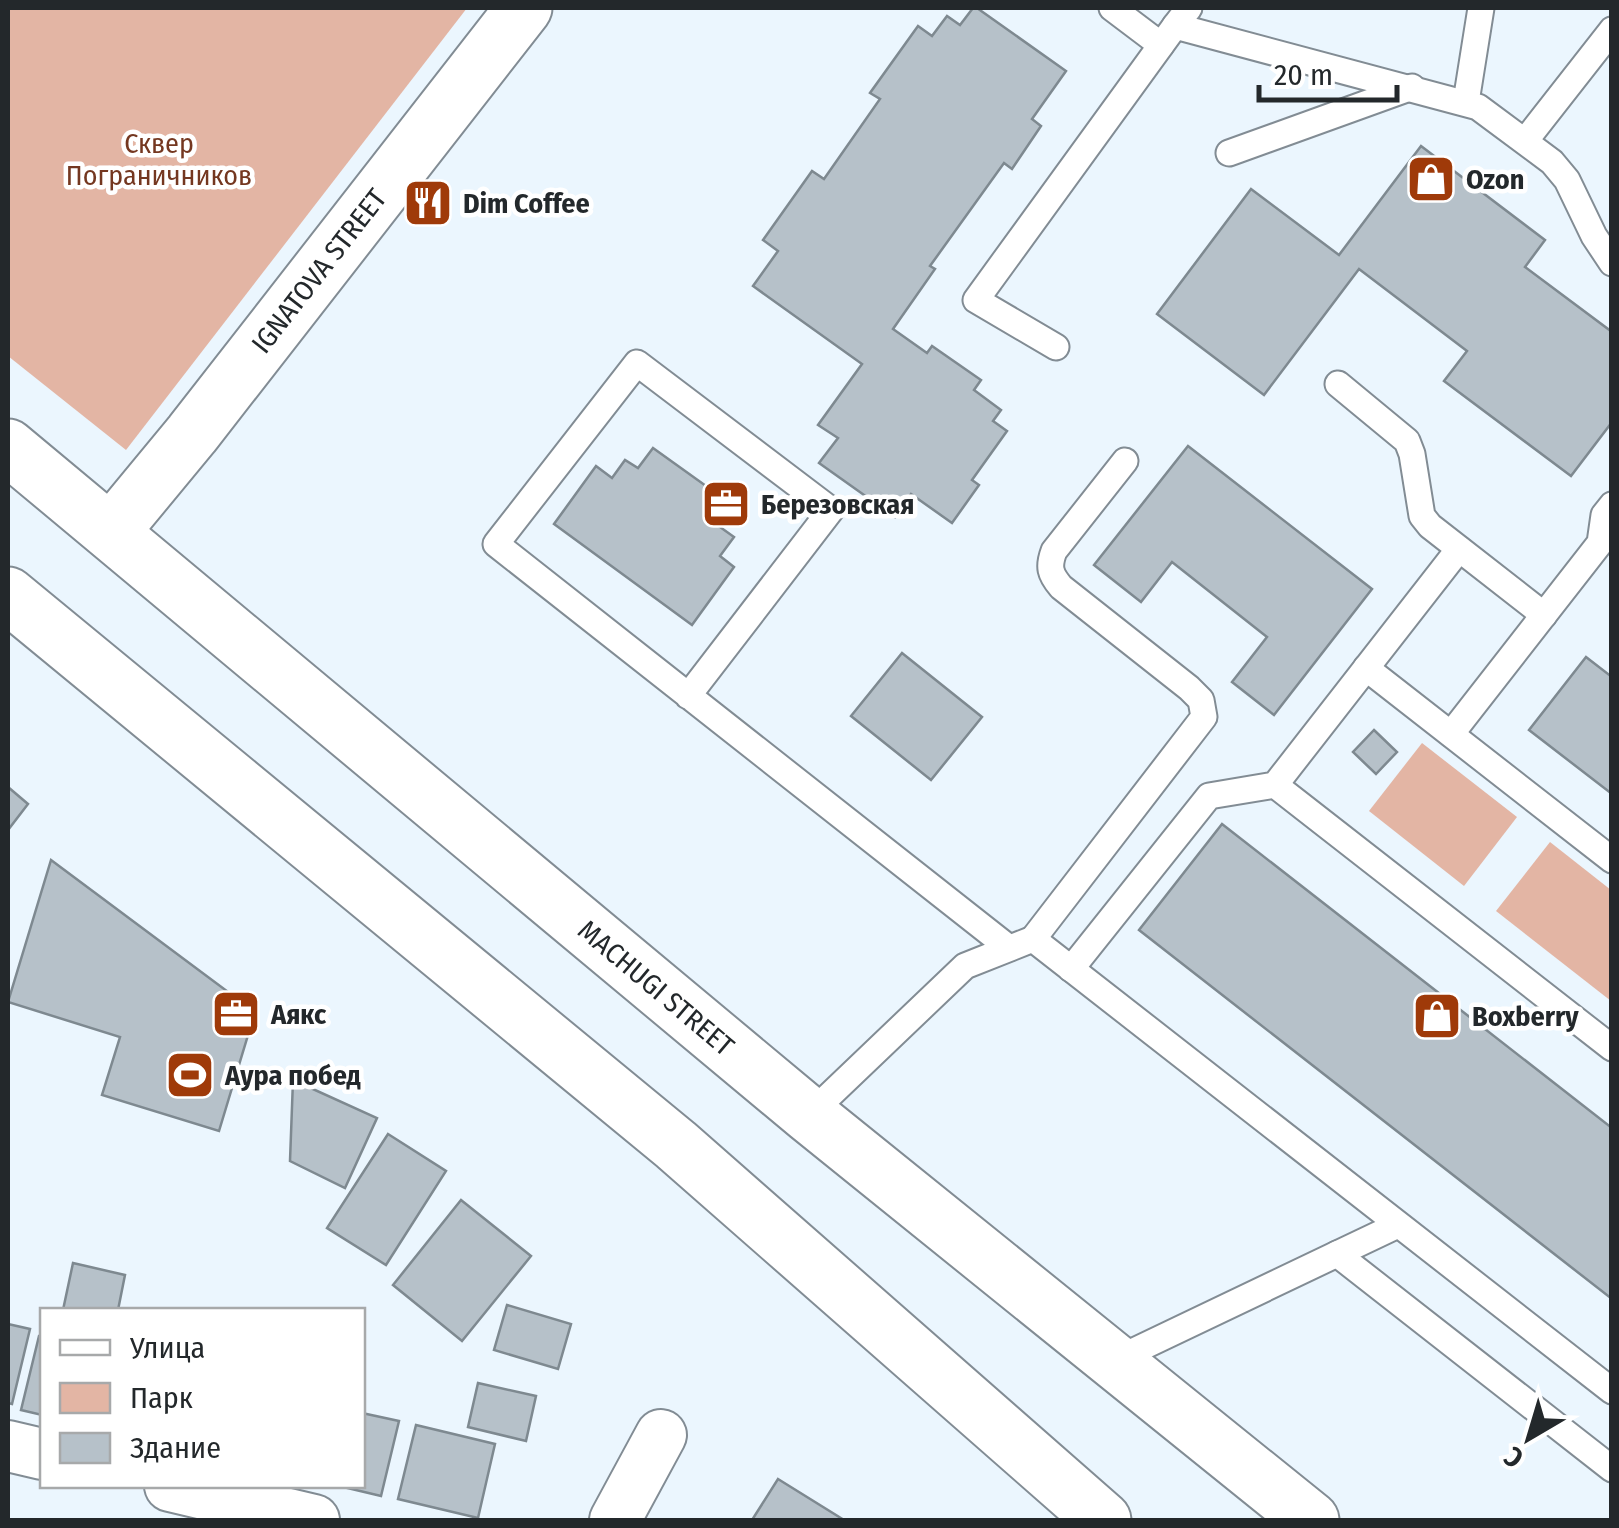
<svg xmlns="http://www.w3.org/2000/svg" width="1619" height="1528" viewBox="0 0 1619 1528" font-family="'Fira Sans Condensed',sans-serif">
  <rect width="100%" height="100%" fill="#ebf6fe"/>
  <g fill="#e3b5a4">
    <polygon points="8,8 467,8 126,450 8,356"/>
    <polygon points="1422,743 1517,817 1464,886 1369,811"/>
    <polygon points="1550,842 1611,890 1611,1001 1496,911"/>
  </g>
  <g fill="#b6c1c9" stroke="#7e8990" stroke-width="2.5">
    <polygon points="973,8 977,8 1066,71 1032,119 1041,126 1012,169 1004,163 930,266 935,269 893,329 927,353 932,346 981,380 974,390 1001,410 993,421 1007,431 972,480 979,485 952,523 911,494 895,517 819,463 838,438 818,425 862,364 753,286 778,251 763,240 812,171 824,179 880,99 870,93 918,26 932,36 947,16 960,25"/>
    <polygon points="1421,146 1545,240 1525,267 1612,332 1612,422 1571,476 1444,381 1467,351 1359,269 1264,395 1157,314 1251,189 1339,255"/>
    <polygon points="1188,446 1372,589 1274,715 1232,682 1267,637 1172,562 1141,602 1094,565"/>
    <polygon points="653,448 734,506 720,527 734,537 720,556 734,567 692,625 554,524 596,466 612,478 625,460 638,468"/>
    <polygon points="902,653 982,717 931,780 851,716"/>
    <polygon points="1586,657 1612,677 1612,794 1529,730"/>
    <polygon points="1374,730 1397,752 1376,774 1353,752"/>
    <polygon points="8,787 28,804 8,830"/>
    <polygon points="1222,824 1612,1128 1612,1299 1139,930"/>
    <polygon points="51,860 255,1012 219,1131 102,1095 120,1037 8,1002"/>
    <polygon points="293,1080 377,1118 345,1188 290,1161"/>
    <polygon points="388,1134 446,1171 386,1265 327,1228"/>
    <polygon points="461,1200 531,1256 462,1341 393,1285"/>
    <polygon points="73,1263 125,1275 118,1310 63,1310"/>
    <polygon points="507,1305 571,1324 558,1369 494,1350"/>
    <polygon points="8,1324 30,1329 12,1404 8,1403"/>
    <polygon points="39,1336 42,1336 42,1415 21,1410"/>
    <polygon points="478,1383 536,1396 526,1441 468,1427"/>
    <polygon points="362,1413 399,1421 381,1496 339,1486 362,1486"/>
    <polygon points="416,1425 495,1444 478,1518 398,1499"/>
    <polygon points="778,1479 844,1520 752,1520"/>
  </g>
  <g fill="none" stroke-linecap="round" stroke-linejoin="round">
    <g stroke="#828c94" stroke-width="29">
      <g id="service">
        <polyline points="1112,8 1161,45"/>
        <polyline points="1189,8 1175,26 1478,107 1552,162 1567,180 1594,236 1612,263"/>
        <polyline points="1466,102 1481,8"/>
        <polyline points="1525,141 1612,30"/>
        <polyline points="1229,153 1412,87"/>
        <polyline points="1056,347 976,300 1175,26"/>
        <polyline points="1338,384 1407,441 1412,454 1422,516 1430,526 1544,615"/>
        <polyline points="1366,668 1612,860"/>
        <polyline points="688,696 831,510 637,363 496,544 1009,948"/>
        <polyline points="1451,734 1600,543 1604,515 1612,505"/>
        <polyline points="1275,785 1612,1048"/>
        <path d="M1033 939 1204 717 1201 700 1189 688 1061 587C1050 574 1048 567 1054 551L1125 461"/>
        <polyline points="1071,969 1209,796 1275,785 1459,549"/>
        <polyline points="809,1115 965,966 1033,939 1612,1391"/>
        <polyline points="1337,1254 1398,1225"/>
        <polyline points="1111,1362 1337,1254 1612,1469"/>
      </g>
    </g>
    <g stroke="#828c94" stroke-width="54">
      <g id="minor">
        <polyline points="8,1446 42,1454"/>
        <polyline points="170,1486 314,1520"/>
        <polyline points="615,1520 661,1435"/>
      </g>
    </g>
    <g stroke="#828c94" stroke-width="59">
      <polyline id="tertiary" points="111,532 192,434 524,8"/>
    </g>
    <g stroke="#828c94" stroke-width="59">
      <g id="primary">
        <polyline points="8,447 809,1115 1311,1520"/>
        <polyline points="8,595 676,1145 1103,1520"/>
      </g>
    </g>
    <use href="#service" stroke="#fff" stroke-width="25"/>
    <use href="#minor" stroke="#fff" stroke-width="50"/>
    <use href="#tertiary" stroke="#fff" stroke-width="55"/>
    <use href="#primary" stroke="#fff" stroke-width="55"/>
  </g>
  <defs>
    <g id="shop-square" transform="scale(2.5)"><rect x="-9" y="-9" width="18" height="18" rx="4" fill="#9f3a09" stroke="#fff"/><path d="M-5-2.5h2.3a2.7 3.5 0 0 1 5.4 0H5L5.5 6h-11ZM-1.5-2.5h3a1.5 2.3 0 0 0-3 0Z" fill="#fff"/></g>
    <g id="restaurant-square" transform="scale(2.5)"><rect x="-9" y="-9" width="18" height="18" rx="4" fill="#9f3a09" stroke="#fff"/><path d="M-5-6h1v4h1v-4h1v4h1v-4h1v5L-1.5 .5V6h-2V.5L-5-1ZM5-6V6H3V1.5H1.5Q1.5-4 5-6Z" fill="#fff"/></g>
    <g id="office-square" transform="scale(2.5)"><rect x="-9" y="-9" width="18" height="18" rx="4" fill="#9f3a09" stroke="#fff"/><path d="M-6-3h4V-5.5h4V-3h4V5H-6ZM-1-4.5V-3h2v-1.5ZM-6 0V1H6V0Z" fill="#fff"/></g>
    <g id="stadium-square" transform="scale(2.5)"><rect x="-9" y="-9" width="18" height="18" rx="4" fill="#9f3a09" stroke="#fff"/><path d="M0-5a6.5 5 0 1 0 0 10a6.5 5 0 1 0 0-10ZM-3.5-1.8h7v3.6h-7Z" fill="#fff"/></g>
  </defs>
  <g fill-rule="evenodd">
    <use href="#shop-square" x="1431" y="179"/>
    <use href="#restaurant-square" x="428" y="203"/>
    <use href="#office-square" x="726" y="504"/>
    <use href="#office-square" x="236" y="1014"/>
    <use href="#shop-square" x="1437" y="1016"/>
    <use href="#stadium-square" x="190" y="1075"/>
  </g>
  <g text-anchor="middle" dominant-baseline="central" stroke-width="9" stroke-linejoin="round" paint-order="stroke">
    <g font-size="28" fill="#743720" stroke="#fff">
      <text x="159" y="143">Сквер<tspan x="159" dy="32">Пограничников</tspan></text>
    </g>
    <g font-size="28" font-weight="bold" fill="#23282b" stroke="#fff" text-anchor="start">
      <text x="1466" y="179">Ozon</text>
      <text x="463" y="203">Dim Coffee</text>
      <text x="761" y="504">Березовская</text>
      <text x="271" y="1014">Аякс</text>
      <text x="1472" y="1016">Boxberry</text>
      <text x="225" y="1075">Аура побед</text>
    </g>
    <g font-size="28" fill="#23282b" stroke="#fff">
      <text transform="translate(319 271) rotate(-52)">IGNATOVA STREET</text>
      <text transform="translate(656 988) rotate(40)">MACHUGI STREET</text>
    </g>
  </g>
  <rect width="1619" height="1528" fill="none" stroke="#23282b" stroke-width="20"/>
  <rect x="40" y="1308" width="325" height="180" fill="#ffffff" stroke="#a7a9aa" stroke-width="2.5"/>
  <rect x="60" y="1340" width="50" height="15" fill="#ffffff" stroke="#a7a9aa" stroke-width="2.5"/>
  <text x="130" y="1358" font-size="30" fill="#23282b">Улица</text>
  <rect x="60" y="1383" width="50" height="30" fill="#e3b5a4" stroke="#a7a9aa" stroke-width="2.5"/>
  <text x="130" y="1408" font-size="30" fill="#23282b">Парк</text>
  <rect x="60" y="1433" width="50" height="30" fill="#b6c1c9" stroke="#a7a9aa" stroke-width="2.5"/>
  <text x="130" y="1458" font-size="30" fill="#23282b">Здание</text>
  <g transform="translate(1529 1438) rotate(218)" stroke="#ffffff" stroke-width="8" paint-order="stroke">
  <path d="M0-8L18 38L0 25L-18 38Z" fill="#23282b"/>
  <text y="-15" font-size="28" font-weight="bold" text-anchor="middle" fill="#23282b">С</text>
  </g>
  <path d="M1259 85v15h138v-15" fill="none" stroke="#23282b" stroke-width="5"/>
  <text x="1274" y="85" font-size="30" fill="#23282b" stroke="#ffffff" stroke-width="8" paint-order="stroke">20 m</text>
</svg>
